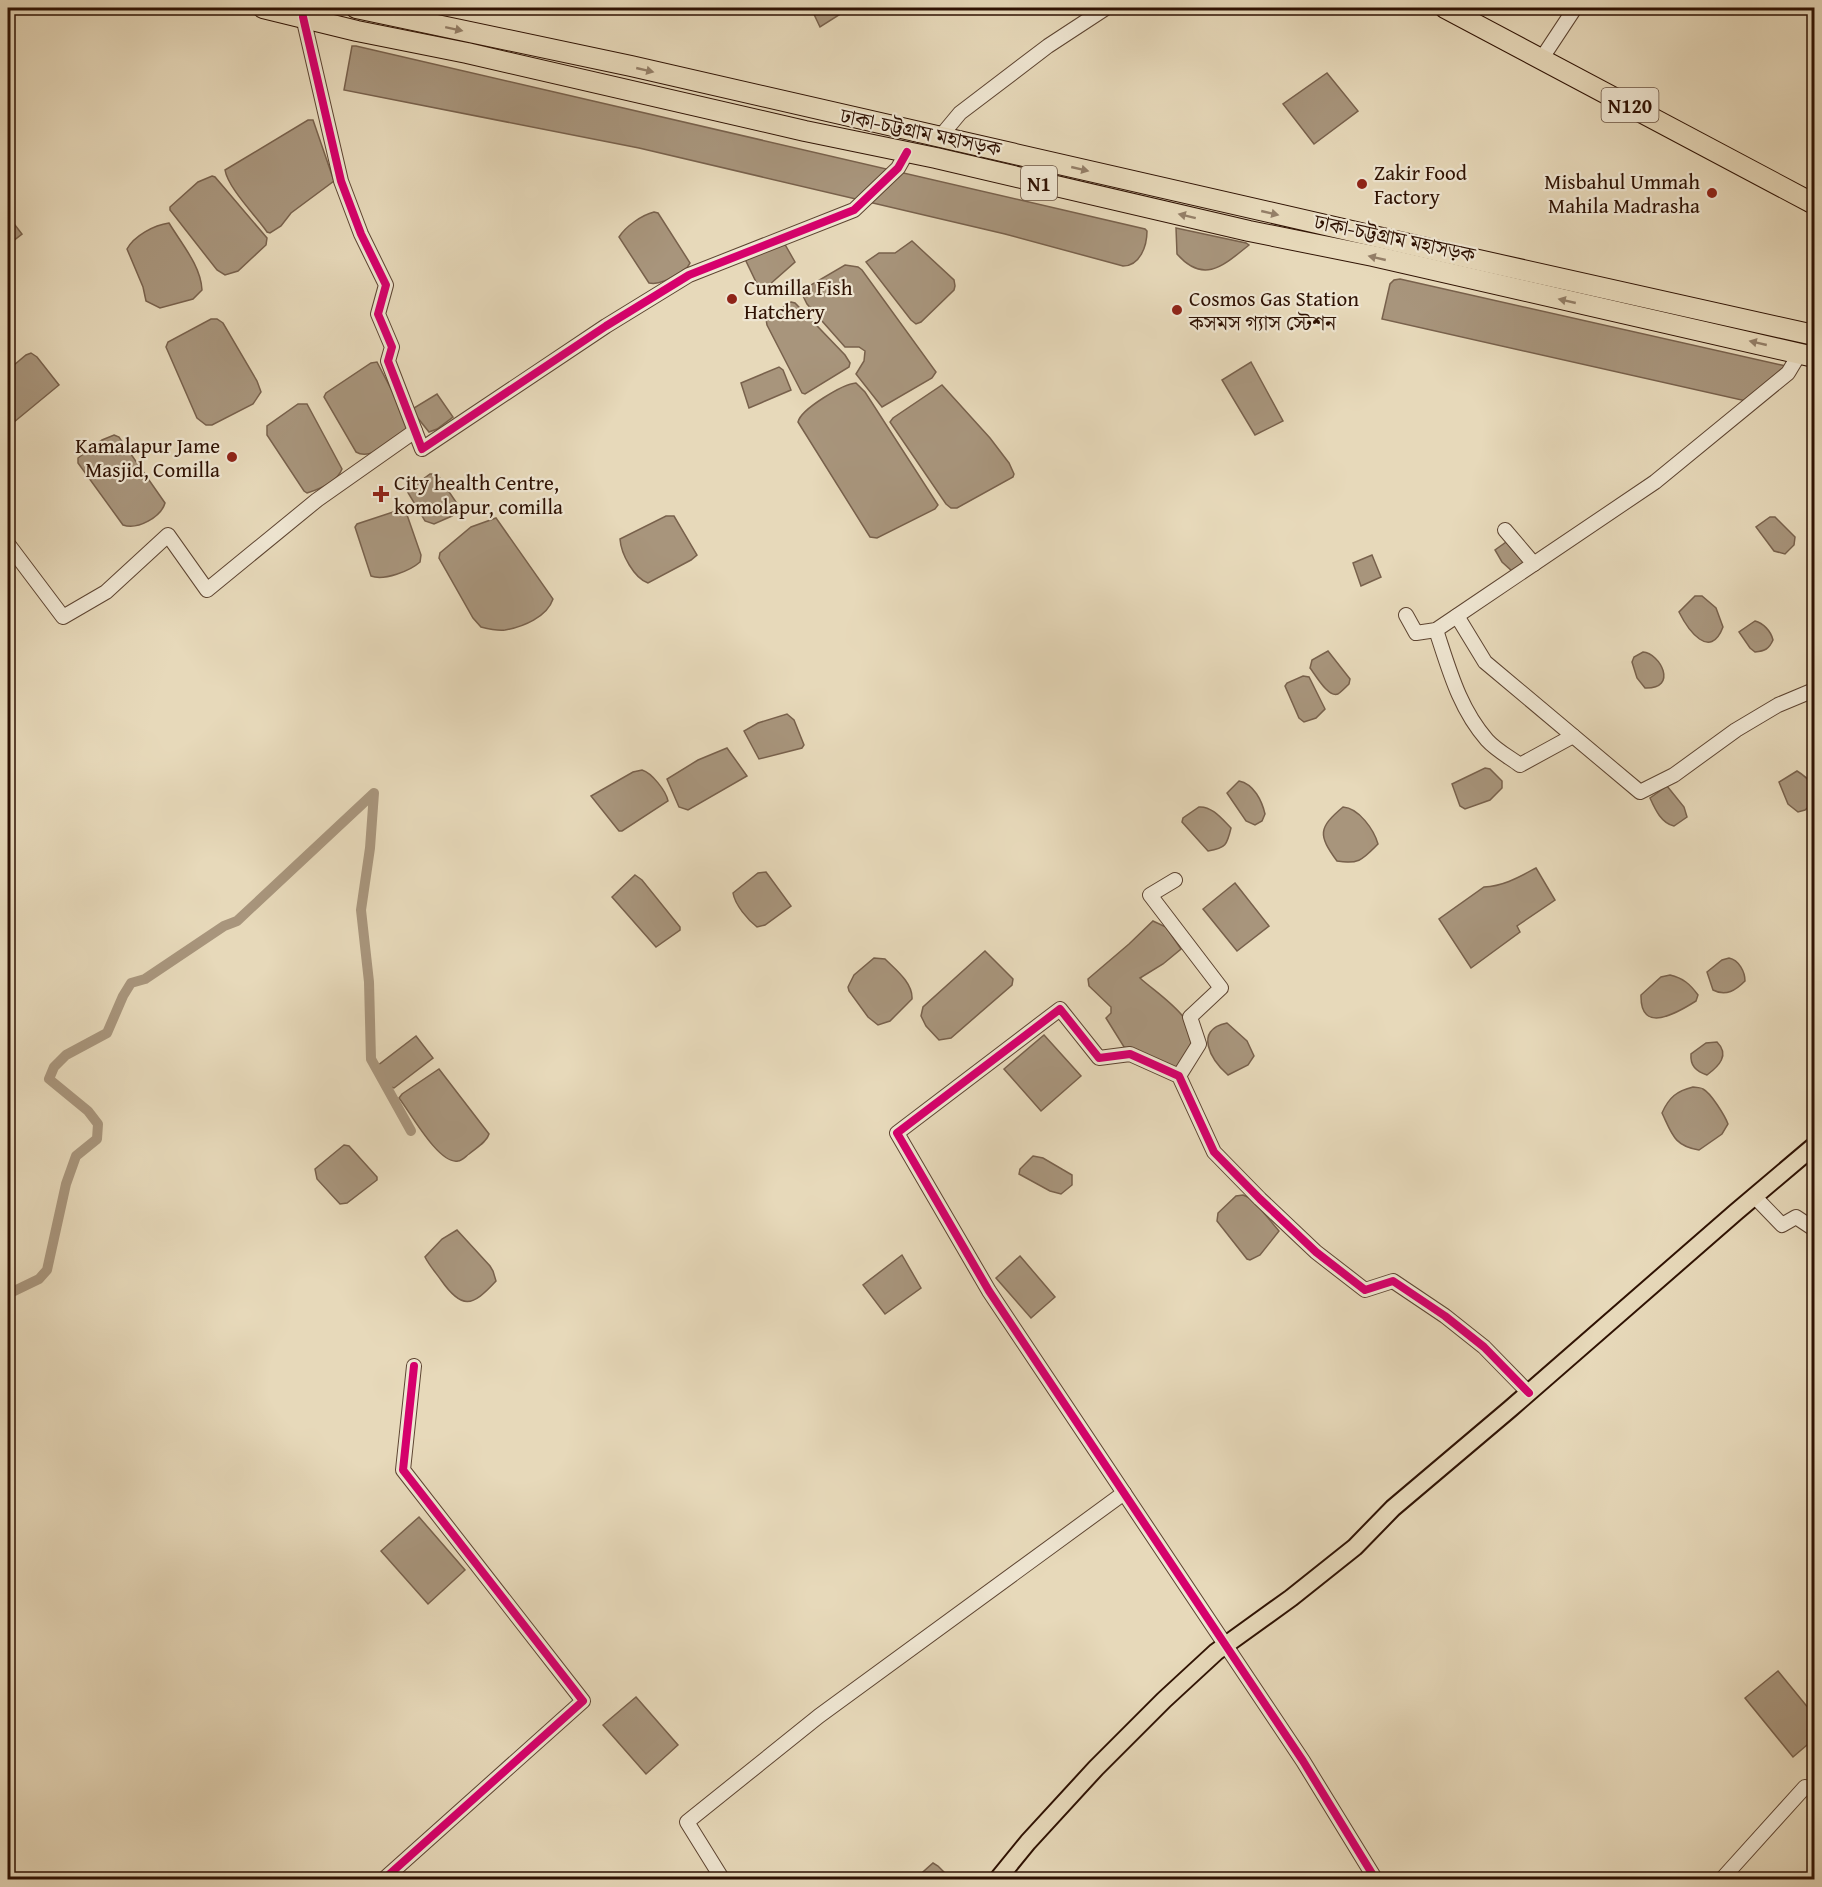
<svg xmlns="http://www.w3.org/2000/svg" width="1822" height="1887" viewBox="0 0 1822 1887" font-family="'Gentium Book Plus','Noto Serif Bengali',serif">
  <rect width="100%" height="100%" fill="#e7d9ba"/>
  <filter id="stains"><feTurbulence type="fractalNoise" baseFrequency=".00333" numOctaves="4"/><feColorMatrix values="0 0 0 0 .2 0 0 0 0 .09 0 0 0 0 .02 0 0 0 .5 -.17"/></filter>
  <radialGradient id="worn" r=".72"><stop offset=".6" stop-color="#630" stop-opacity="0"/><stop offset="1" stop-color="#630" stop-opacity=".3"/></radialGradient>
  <g fill="#a8957c" stroke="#78614c" stroke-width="1.5">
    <polygon points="811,8 850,8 820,27"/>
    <path d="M352 46H356L1145 229 1147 231C1147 246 1140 266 1123 266L1005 234 639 148 344 90Z"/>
    <polygon points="1327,73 1358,111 1314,144 1283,104"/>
    <path d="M308 120H313L334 181 291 213 281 226 270 233 267 232C256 216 228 188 225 170Z"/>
    <polygon points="212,176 215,177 267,238 266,245 238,271 225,275 217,270 170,210 170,207 198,182"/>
    <path d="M654 212 658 213 690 263 687 268C676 274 662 286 649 283L619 237C626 226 642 215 654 212Z"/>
    <polygon points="8,216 22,234 8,245"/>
    <path d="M169 223C181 243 201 266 202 290L193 299 160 308 146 301 143 287 127 249C134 236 154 225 169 223Z"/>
    <path d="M1176 228 1246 243 1249 245C1224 265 1204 285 1177 254Z"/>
    <polygon points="783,241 795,262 769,285 758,286 745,259"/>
    <polygon points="912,241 954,280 955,286 954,290 921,322 916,324 911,320 866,262 879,253 895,253"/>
    <polygon points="845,265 858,267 862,270 936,372 932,378 882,407 856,374 864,361 865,351 859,347 845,347 807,304 803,296 804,290 809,286"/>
    <polygon points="1400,279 1786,366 1763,388 1746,401 1382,319 1390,284 1394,280"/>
    <polygon points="791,302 795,303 845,355 850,363 849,367 805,394 802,393 767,325 766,319"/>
    <polygon points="211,319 217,319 223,323 257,381 261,392 253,404 212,425 206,425 197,418 166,347 168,342"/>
    <polygon points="31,353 37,357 59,385 8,427 8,370 26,355"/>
    <path d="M377 362 405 416 409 428C395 437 372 462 356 452L324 397 326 393 371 363Z"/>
    <polygon points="1251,362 1283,421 1255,435 1222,380"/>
    <polygon points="779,367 783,370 791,390 749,408 741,383"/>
    <path d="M856 383 865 392 938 505 935 509 877 538 870 537 798 422C801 409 843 384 856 383Z"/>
    <polygon points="942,385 990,438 1009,463 1014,474 1013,477 957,508 951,508 946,504 890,422 893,418"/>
    <polygon points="437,394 453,417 437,429 429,432 413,412 414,408"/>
    <path d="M298 404H307L342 469C337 482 320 489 307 493L304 491 267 435V426Z"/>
    <path d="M114 435 119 437 165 503C161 517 138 530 123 525L78 463V458L102 440Z"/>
    <polygon points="430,474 437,474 460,508 452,516 434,524 425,521 407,491"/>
    <path d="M402 509 406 512 421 555 420 562C410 571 384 581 371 576L355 527 357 524Z"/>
    <path d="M666 516H674L697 555 691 560 648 583C634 578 621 554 620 539Z"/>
    <polygon points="1770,517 1775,517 1795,537 1794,545 1785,554 1774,551 1756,527"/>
    <path d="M496 518 553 599C547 617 523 627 505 630 498 631 489 629 481 627L473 618 439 558 440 553 471 527Z"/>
    <polygon points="1509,540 1525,562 1512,571 1502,562 1495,550"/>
    <polygon points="1372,555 1381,577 1361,586 1353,563"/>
    <path d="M1695 596H1702L1716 608 1723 627C1710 661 1688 630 1679 612Z"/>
    <path d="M1755 621C1763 623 1771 631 1773 640 1769 649 1765 651 1755 652L1750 648 1739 632Z"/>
    <path d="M1328 651 1350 679 1349 684C1346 687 1341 692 1338 694 1328 698 1315 674 1310 668L1312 660Z"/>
    <path d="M1643 652C1660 653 1679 689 1645 688L1637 678 1632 662 1634 657Z"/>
    <polygon points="1303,676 1309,677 1325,709 1316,718 1304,722 1299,718 1285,686 1287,683"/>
    <polygon points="787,714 794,720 804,745 802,748 759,759 744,731 758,723"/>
    <polygon points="727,748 747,776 688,810 679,807 667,779 698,760"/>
    <polygon points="1485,768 1490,769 1502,781 1502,788 1490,800 1465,809 1460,806 1452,784"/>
    <path d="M642 770C652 773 666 791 668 801L622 831H619L591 796 633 772Z"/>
    <path d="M1797 771C1810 779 1815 786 1814 802L1805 810 1798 812 1788 804 1779 782Z"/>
    <path d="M1239 781C1254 784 1262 801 1265 814L1262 821 1255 825 1246 821 1227 793Z"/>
    <path d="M1667 786 1684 807 1687 817 1674 826C1661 823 1655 809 1650 798Z"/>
    <path d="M1199 807C1212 806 1222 819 1231 828 1227 845 1226 848 1208 851L1182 822 1183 818Z"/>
    <path d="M1343 807C1359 808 1374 830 1378 844 1363 859 1359 865 1337 861 1318 835 1318 828 1343 807Z"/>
    <path d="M1536 868 1555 900 1517 926 1520 932 1471 968 1439 919 1484 887C1504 886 1519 877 1536 868Z"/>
    <path d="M766 872 791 906 765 925 757 927C748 920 735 905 733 893L758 873Z"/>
    <polygon points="635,875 642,880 680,927 680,930 656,947 612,897"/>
    <polygon points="1235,883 1269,926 1237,951 1203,909"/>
    <path d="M1153 921 1166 927 1181 949 1163 964 1140 978C1157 994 1201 1020 1191 1047 1189 1055 1180 1063 1175 1070L1124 1047 1106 1018 1111 1013V1007L1089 986 1088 979 1129 944Z"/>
    <polygon points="985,951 1013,979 1012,985 951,1038 939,1040 926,1026 921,1016 923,1007"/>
    <path d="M874 958 885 959C896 970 913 983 912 999L890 1021 878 1025 868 1017 849 991 848 987 854 975Z"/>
    <path d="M1729 958C1739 960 1745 972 1745 981 1736 990 1726 997 1713 990L1707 972 1722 960Z"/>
    <path d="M1670 975C1683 978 1690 984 1698 995L1696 1001C1677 1013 1640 1035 1641 995L1661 977Z"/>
    <path d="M1227 1023 1247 1041 1254 1056 1248 1065 1228 1075C1211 1060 1193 1030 1227 1023Z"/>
    <polygon points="1044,1035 1081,1076 1041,1111 1004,1069"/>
    <polygon points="416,1036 433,1058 394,1088 391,1087 377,1066"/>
    <path d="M1717 1042C1730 1055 1719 1066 1707 1075 1696 1071 1690 1066 1691 1054L1706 1043Z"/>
    <path d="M439 1069 489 1134C487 1142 476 1148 469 1154 466 1156 462 1161 458 1161 439 1165 410 1112 399 1098L402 1094Z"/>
    <path d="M1693 1087C1694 1087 1703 1088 1703 1089 1711 1093 1725 1116 1728 1124L1722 1134 1699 1150C1674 1146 1672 1134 1662 1113 1669 1097 1677 1091 1693 1087Z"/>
    <polygon points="344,1145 349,1146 377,1177 377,1180 347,1203 340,1204 317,1179 315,1169"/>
    <polygon points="1033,1156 1043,1158 1072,1175 1072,1185 1061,1194 1050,1191 1019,1174 1020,1169"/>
    <polygon points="1243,1195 1252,1199 1279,1231 1260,1255 1250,1260 1247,1259 1217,1221 1218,1213 1236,1196"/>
    <path d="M457 1230 490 1266 493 1271 496 1281C472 1307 462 1310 441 1280 436 1273 429 1265 425 1257L442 1239Z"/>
    <polygon points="902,1255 921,1288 885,1314 863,1285"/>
    <polygon points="1020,1256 1055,1297 1031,1318 996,1278"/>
    <polygon points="419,1517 465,1570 428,1604 381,1551"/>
    <polygon points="1778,1671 1814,1715 1814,1739 1793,1757 1745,1698"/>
    <polygon points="636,1697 678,1745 646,1774 603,1725"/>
    <polygon points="933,1863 938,1866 951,1879 915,1879"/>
  </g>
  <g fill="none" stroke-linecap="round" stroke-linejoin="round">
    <polyline stroke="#a8957c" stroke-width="10" points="8,1294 39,1279 47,1270 66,1184 76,1156 97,1139 98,1124 88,1111 49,1079 54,1067 66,1055 107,1033 123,996 131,983 145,979 224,926 237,921 374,793 370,848 361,910 369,982 371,1059 411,1131"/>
    <g stroke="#5d4431" stroke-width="16">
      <g id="minor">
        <polyline points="303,17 341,181 361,234 386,285 378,314 392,347 388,361 422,449 606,326 689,275 854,210 898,168 907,152"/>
        <polyline points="1542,58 1575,8"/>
        <polyline points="940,137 960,113 1048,46 1106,8"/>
        <polyline points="1505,530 1534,564"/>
        <polyline points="8,544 63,617 106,592 168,535 207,590 317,500 415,431"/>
        <polyline points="1406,615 1416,633 1436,630 1655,482 1788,373 1800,353"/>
        <polyline points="1457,616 1485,662 1640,792 1674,775 1736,730 1778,705 1814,690"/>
        <path d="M1436 630C1449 669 1459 708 1487 740 1496 750 1509 757 1520 765L1573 736"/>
        <polyline points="1175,880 1150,895 1221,988 1190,1017 1199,1044 1179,1076"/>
        <polyline points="1754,1196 1782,1225 1796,1217 1814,1229"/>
        <polyline points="383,1880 583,1701 403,1470 414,1366"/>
        <polyline points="723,1880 687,1822 819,1716 1124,1493"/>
        <polyline points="1376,1880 1303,1761 989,1291 897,1133 1060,1009 1099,1058 1130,1054 1179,1076 1214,1152 1260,1199 1316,1252 1365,1290 1393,1281 1445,1316 1484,1347 1529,1393"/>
        <polyline points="1721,1880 1805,1787 1814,1790"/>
      </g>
    </g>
    <g stroke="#2f1203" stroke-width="20">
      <polyline id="major" points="997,1880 1028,1842 1096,1768 1164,1700 1216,1652 1291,1598 1355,1547 1393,1508 1510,1409 1736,1212 1814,1146"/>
    </g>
    <g stroke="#2f1203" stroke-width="22">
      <g id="highway">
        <polyline points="263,8 357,31 467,53 805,131 936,158 1249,231 1373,256 1814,357"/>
        <polyline points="356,8 631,66 1465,257 1814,335"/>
        <polyline points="1445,8 1814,204"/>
      </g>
    </g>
    <use href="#minor" stroke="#efe6d2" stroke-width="14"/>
    <use href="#major" stroke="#e7d9ba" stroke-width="16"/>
    <use href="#highway" stroke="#e7d9ba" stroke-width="20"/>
    <g stroke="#efe6d2" stroke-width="11">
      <g id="cycleway">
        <polyline points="303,17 341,181 361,234 386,285 378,314 392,347 388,361 422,449 606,326 689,275 854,210 898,168 907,152"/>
        <polyline points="383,1880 583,1701 403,1470 414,1366"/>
        <polyline points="1376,1880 1303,1761 989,1291 897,1133 1060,1009 1099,1058 1130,1054 1179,1076 1214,1152 1260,1199 1316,1252 1365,1290 1393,1281 1445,1316 1484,1347 1529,1393"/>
      </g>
    </g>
    <use href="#cycleway" stroke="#d6006c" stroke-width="8"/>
  </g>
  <defs><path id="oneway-solid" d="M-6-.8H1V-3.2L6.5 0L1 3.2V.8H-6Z" transform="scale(1.5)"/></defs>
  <g fill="#947f68">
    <use href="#oneway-solid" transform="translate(454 29) rotate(12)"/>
    <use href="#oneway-solid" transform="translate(645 70) rotate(13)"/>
    <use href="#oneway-solid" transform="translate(1080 169) rotate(13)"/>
    <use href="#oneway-solid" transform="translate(1270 213) rotate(13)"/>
    <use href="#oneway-solid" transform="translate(1187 216) rotate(-166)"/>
    <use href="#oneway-solid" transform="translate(1377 258) rotate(-167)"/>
    <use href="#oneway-solid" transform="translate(1567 301) rotate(-167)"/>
    <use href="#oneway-solid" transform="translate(1758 343) rotate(-167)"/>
  </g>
  <g fill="#8f2418" stroke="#efe6d2" stroke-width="2">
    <circle cx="1362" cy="184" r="6"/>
    <circle cx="1712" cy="193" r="6"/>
    <circle cx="732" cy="299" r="6"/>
    <circle cx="1177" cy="310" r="6"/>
    <circle cx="232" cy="457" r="6"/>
    <path d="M378 485h6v6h6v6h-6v6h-6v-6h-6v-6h6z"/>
  </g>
  <g text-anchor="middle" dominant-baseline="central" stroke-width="4.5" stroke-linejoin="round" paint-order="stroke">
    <g fill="#efe6d2" stroke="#695241" stroke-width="1.5">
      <rect x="1601.5" y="88" width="57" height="34" rx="4.5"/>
      <rect x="1021" y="166" width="36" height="34" rx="4.5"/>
    </g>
    <g font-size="20" font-weight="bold" fill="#2f1203">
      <text x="1630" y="105">N120</text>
      <text x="1039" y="183">N1</text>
    </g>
    <g font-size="21" fill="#2f1203" stroke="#efe6d2">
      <text transform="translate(921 132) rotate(12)">ঢাকা-চট্টগ্রাম মহাসড়ক</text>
      <text transform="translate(1395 238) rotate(12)">ঢাকা-চট্টগ্রাম মহাসড়ক</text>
    </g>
    <g font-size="21" fill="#2f1203" stroke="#efe6d2" text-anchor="start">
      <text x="1374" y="172">Zakir Food<tspan x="1374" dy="24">Factory</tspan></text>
      <text x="1700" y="181" text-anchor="end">Misbahul Ummah<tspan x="1700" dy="24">Mahila Madrasha</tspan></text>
      <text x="744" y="287">Cumilla Fish<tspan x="744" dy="24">Hatchery</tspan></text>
      <text x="1189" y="298">Cosmos Gas Station<tspan x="1189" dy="24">কসমস গ্যাস স্টেশন</tspan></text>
      <text x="220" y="445" text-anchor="end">Kamalapur Jame<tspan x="220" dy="24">Masjid, Comilla</tspan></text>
      <text x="394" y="482">City health Centre,<tspan x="394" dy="24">komolapur, comilla</tspan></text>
    </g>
  </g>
  <rect width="1822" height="1887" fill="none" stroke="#e7d9ba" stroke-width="30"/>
  <rect x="9" y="9" width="1804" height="1869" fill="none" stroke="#2f1203" stroke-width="3"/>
  <rect x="15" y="15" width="1792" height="1857" fill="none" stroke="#2f1203" stroke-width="1.5"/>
  <rect width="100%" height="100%" filter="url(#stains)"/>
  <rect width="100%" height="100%" fill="url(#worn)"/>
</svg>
